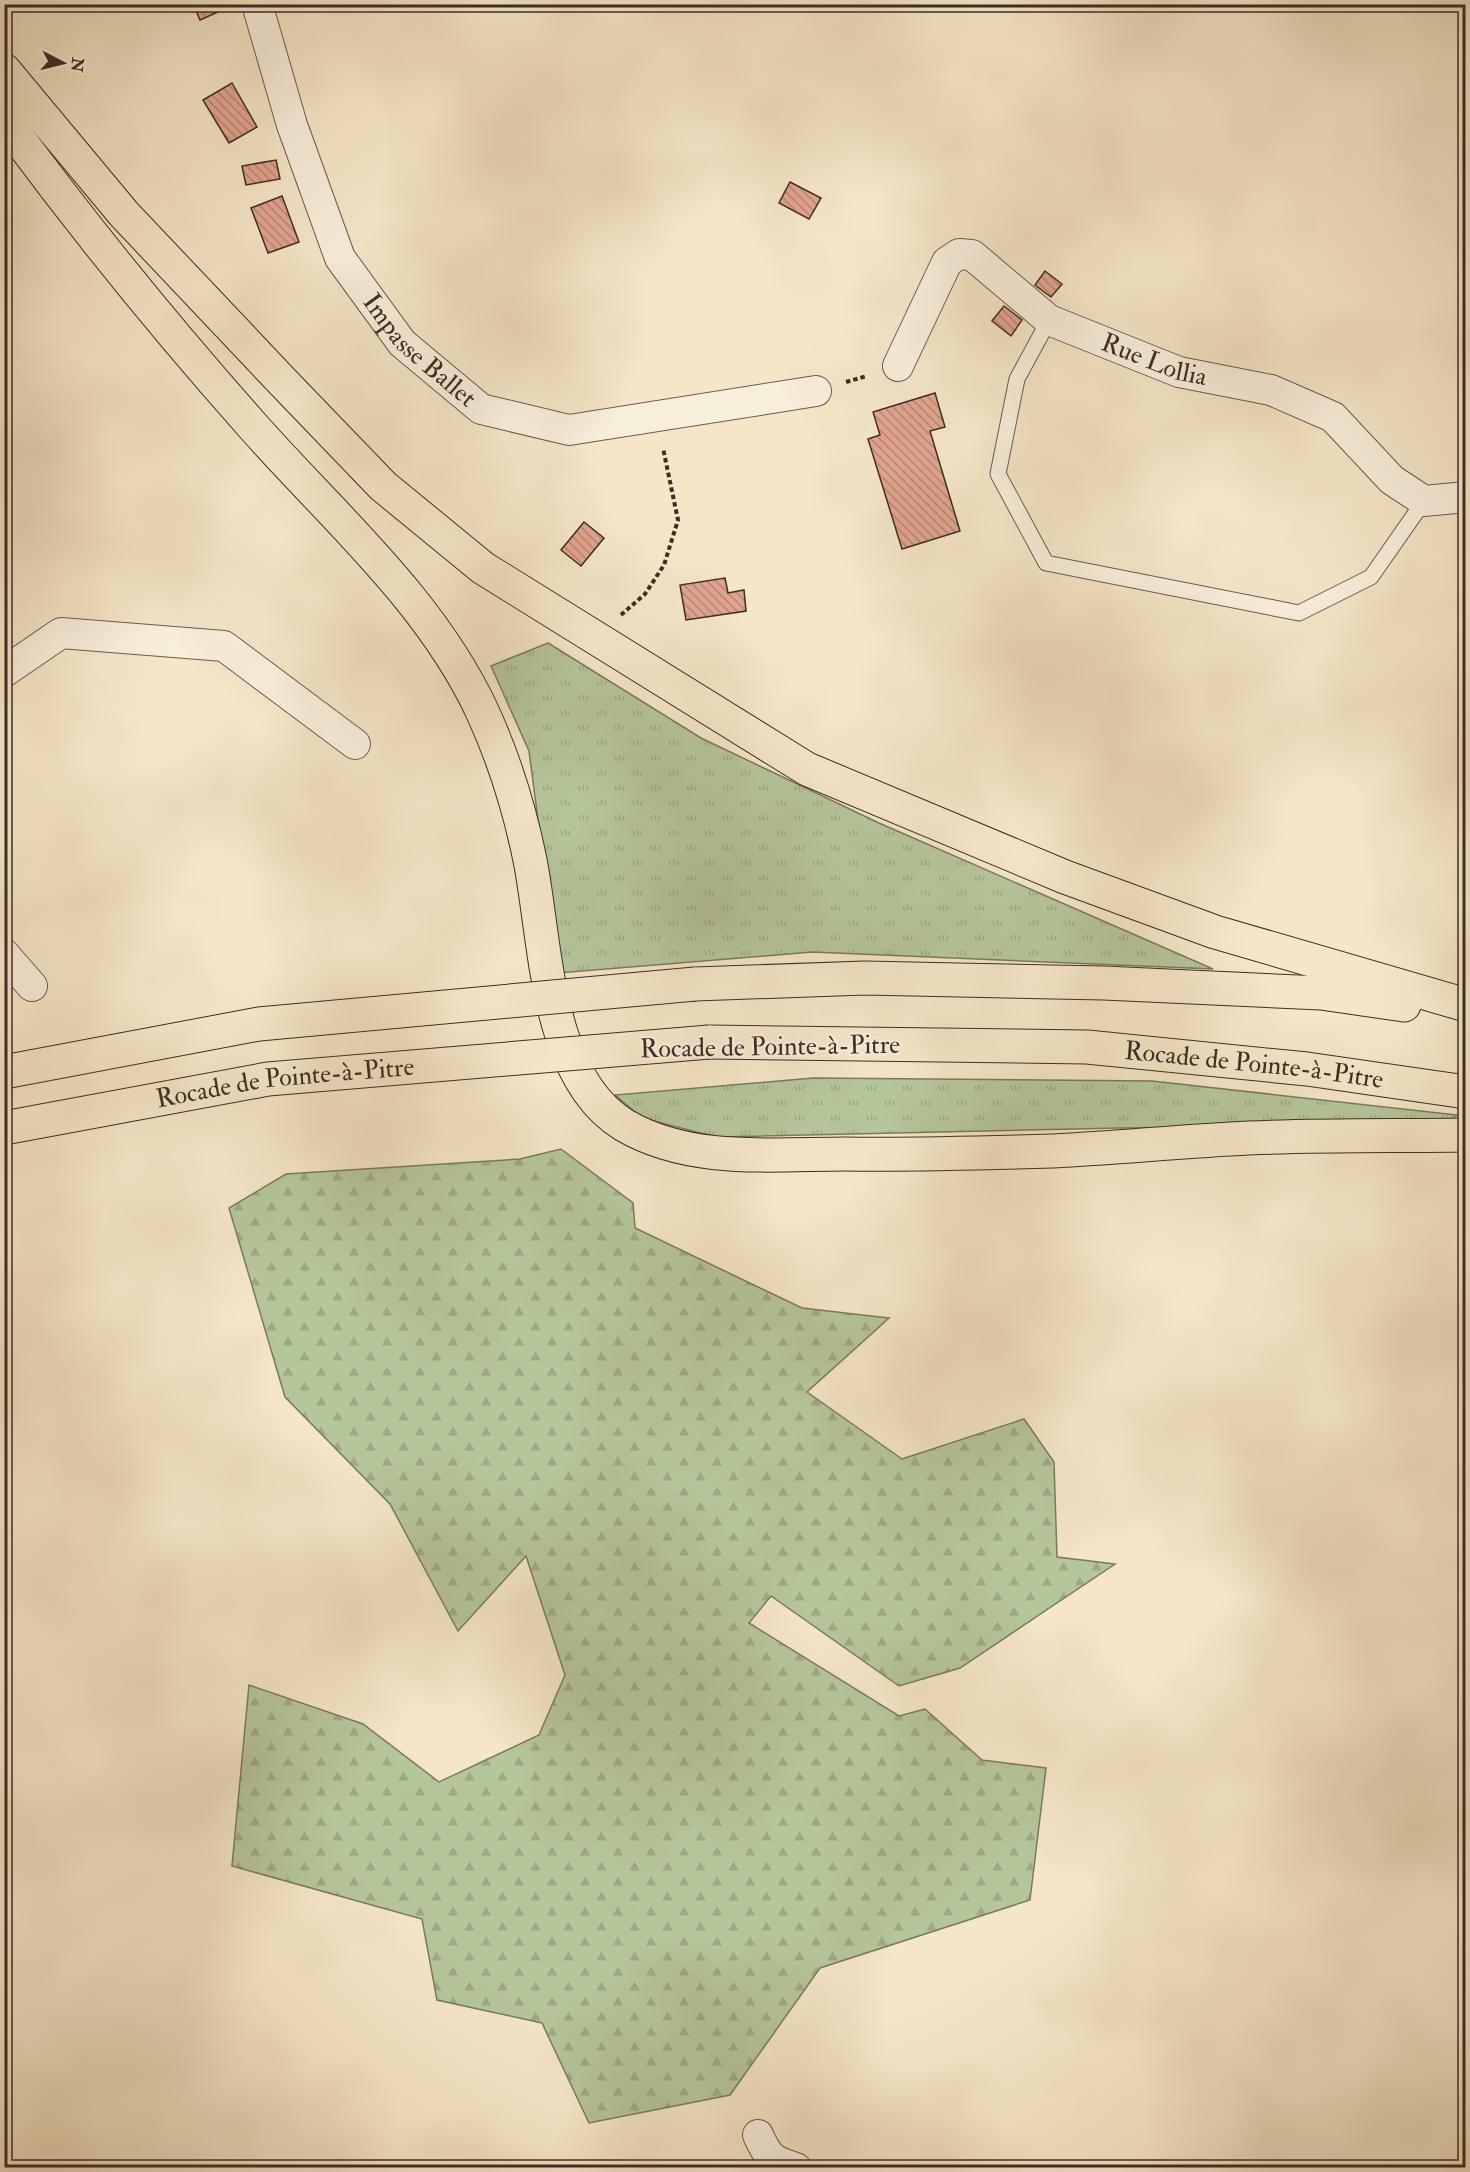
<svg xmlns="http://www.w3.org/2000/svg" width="1470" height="2172" viewBox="0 0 1470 2172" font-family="'IM FELL Double Pica',serif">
  <defs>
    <pattern id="grass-tufts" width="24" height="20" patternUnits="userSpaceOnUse" patternTransform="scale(1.5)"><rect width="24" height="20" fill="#b6c69b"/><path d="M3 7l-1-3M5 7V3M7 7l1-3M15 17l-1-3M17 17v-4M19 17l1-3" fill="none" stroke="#9daa85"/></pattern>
    <pattern id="forest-firs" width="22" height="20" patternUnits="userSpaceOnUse" patternTransform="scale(1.5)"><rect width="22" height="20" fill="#b6c69b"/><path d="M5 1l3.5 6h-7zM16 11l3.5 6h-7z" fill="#9daa85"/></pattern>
    <pattern id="building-back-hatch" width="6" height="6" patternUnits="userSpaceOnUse" patternTransform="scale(1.5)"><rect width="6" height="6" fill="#e2a48f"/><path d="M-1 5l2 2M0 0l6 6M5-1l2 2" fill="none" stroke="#b88675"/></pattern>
  </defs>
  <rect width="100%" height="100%" fill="#f5e6c8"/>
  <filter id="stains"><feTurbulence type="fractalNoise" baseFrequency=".00333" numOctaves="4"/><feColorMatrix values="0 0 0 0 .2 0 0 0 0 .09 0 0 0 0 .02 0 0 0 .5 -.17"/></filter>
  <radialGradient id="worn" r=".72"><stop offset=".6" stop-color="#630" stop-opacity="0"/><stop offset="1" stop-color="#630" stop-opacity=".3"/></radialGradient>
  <g fill="url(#grass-tufts)" stroke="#797a60" stroke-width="1.5">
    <polygon points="548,643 701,738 879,823 1213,969 812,952 558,973 529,751 491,666"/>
    <polygon points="813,1078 1152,1081 1457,1115 1445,1125 1119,1128 716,1137 642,1118 615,1095"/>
  </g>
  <polygon fill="url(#forest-firs)" stroke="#797a60" stroke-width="1.5" points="561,1149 633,1203 635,1228 802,1308 889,1318 807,1392 902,1459 1024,1419 1054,1462 1057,1557 1115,1564 960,1668 899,1686 771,1596 749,1623 899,1716 925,1709 982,1760 1046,1768 1030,1900 820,1968 730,2095 589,2123 542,2023 437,2000 422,1919 232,1866 249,1685 363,1724 439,1782 539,1735 565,1675 526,1556 458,1631 390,1504 285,1397 229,1208 286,1174 520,1159"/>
  <g fill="url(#building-back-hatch)" stroke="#3c2d25" stroke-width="1.5">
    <polygon points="193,4 236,4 200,20"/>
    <polygon points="232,83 257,127 229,143 203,100"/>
    <polygon points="276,160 280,179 246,185 242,166"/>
    <polygon points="790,182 821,198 809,219 779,203"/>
    <polygon points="282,196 299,242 268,253 251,208"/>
    <polygon points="1045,271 1062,284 1051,297 1035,285"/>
    <polygon points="1004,306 1022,320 1011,336 992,321"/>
    <polygon points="935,393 945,427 930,431 960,531 902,549 868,439 880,435 873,412"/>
    <polygon points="584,522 604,538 581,566 561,550"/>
    <polygon points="725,578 728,593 744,590 746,611 686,620 680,585"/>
  </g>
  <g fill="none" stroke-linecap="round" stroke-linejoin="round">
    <g stroke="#6a5b4e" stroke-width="17">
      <polyline id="lane" points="1049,320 1017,379 998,474 1046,563 1299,613 1371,577 1424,501"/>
    </g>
    <g stroke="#6a5b4e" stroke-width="32">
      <g id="street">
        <path id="s1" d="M257 4 292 125 340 258 402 343 481 409 569 430 816 391"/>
        <path id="s2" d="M898 366 947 262 959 254 972 255 1049 320 1179 372 1271 390 1333 417 1392 480 1424 501 1466 497"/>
        <polyline points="4,672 61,633 224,646 355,744"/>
        <polyline points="4,954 32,986"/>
        <path d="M758 2135C768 2158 773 2161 796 2168"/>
      </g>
    </g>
    <g stroke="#3c2d25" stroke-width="35">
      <g id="highway">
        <polyline points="4,70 124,214 281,380 383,486 483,568 807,769 1065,877 1215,932 1466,1005"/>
        <path d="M4 119C82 225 164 326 251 424 332 516 431 600 483 713 504 759 520 811 530 860 546 940 545 1077 624 1125 690 1164 773 1154 846 1154 915 1155 984 1153 1053 1151 1118 1148 1183 1141 1249 1138 1321 1135 1393 1136 1466 1135"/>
        <polyline points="695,984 865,978 1104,983 1321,993 1404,1005"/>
        <path id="s3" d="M709 1042 1087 1047 1307 1069 1466 1092"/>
      </g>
    </g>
    <g stroke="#3c2d25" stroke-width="4" stroke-dasharray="4.5 3" stroke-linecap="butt">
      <polyline points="846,382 867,376"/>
      <polyline points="621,615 645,594 664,565 678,520 663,448"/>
    </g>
    <use href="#lane" stroke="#f8efdb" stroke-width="15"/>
    <use href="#street" stroke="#f8efdb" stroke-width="30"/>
    <use href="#highway" stroke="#f5e6c8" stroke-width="33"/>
    <g stroke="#3c2d25" stroke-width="35" stroke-linecap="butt">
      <g id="highway-bridge">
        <polyline points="4,1072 259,1024 695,984"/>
        <path id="s4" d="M4 1128 268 1079 709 1042"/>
      </g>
    </g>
    <use href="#highway-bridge" stroke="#f5e6c8" stroke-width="33"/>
  </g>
  <g text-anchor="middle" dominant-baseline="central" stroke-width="4.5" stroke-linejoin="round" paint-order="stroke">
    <g font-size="26" fill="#3c2d25" stroke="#f8efdb">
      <text stroke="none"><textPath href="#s1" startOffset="390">Impasse Ballet</textPath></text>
      <text stroke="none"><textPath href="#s2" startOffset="356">Rue Lollia</textPath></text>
      <text transform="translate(770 1047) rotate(-1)">Rocade de Pointe-à-Pitre</text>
      <text stroke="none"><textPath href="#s3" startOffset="546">Rocade de Pointe-à-Pitre</textPath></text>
      <text stroke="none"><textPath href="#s4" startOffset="285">Rocade de Pointe-à-Pitre</textPath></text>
    </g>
  </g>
  <rect width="1470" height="2172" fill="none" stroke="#f5e6c8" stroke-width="24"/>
  <rect x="6" y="6" width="1458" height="2160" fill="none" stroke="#3c2d25" stroke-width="3"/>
  <rect x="12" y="12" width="1446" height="2148" fill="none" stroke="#3c2d25" stroke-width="1.5"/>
  <g transform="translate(63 63) rotate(97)" stroke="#f8efdb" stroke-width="4.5" paint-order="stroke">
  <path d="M0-4.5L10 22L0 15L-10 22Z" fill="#3c2d25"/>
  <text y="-9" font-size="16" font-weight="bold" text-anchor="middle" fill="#3c2d25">N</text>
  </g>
  <rect width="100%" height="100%" filter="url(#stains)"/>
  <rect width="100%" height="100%" fill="url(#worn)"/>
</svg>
